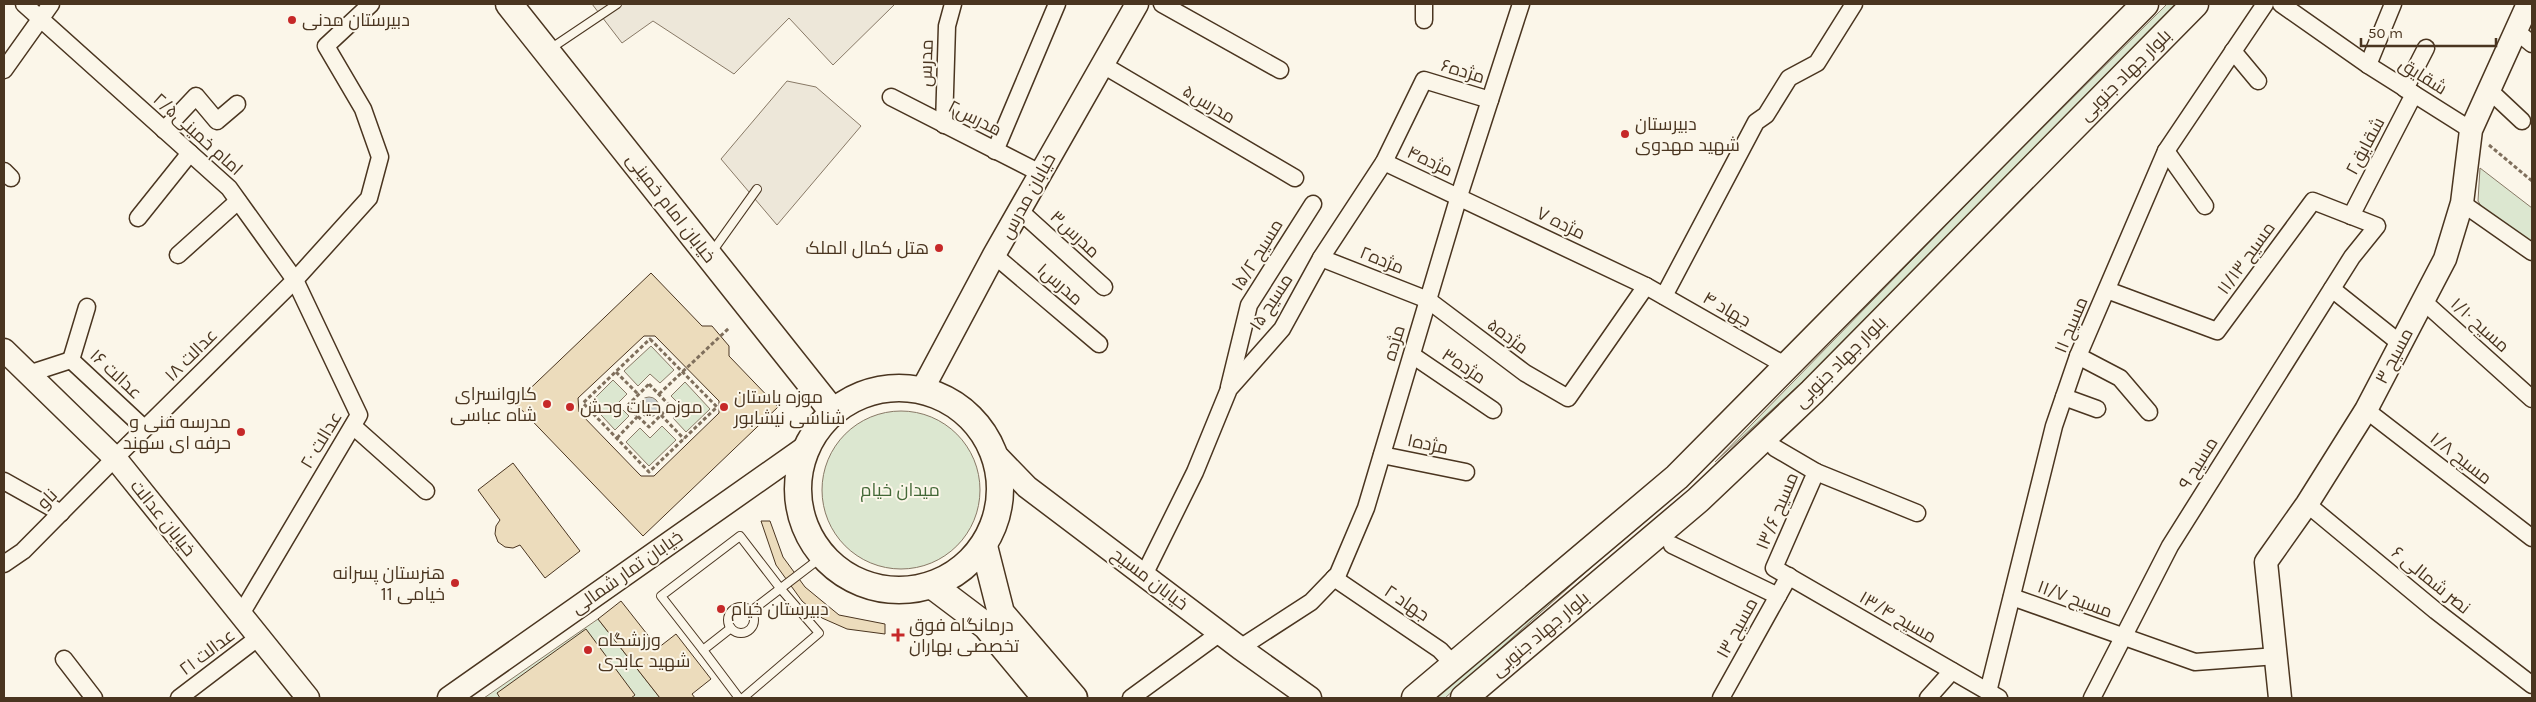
<svg xmlns="http://www.w3.org/2000/svg" width="2536" height="702" viewBox="0 0 2536 702" font-family="Karla,Cairo,sans-serif">
  <rect width="100%" height="100%" fill="#fbf6e9"/>
  <g fill="#dce7d0" stroke="#887966">
    <polygon points="2167,4 2178,4 1813,372 1715,462 1986,184"/>
    <polygon points="2480,168 2532,208 2532,246 2484,211 2478,201"/>
    <polygon points="651,346 674,370 660,383 650,374 638,386 624,371"/>
    <polygon points="613,380 627,394 617,404 629,416 615,430 590,403"/>
    <polygon points="685,382 710,409 686,432 673,418 683,408 671,396"/>
    <circle cx="901" cy="490" r="79"/>
    <polygon points="662,426 676,440 649,466 626,442 640,428 650,438"/>
    <polygon points="1672,495 1445,698 1427,698"/>
    <polygon points="598,619 660,698 484,698"/>
  </g>
  <g fill="#ede7d9" stroke="#887966">
    <polygon points="592,4 895,4 833,65 789,18 734,74 653,21 622,43"/>
    <polygon points="787,81 816,87 861,126 777,225 721,159"/>
  </g>
  <circle fill="#c9cecd" stroke="#887966" cx="649" cy="407" r="10"/>
  <g fill="#ecdcbc" stroke="#4a3520" fill-rule="evenodd">
    <path d="M651 273 702 326H712L729 346V356L778 407 643 536 515 403ZM644 336H655L719 401V413L654 476H641L579 412 578 398Z"/>
    <polygon points="513,463 580,551 545,578 520,545 513,548 505,547 498,542 495,534 496,526 500,520 478,490"/>
    <polygon points="761,521 770,521 783,557 805,587 839,615 885,624 885,634 847,629 822,618 802,601 776,565"/>
    <polygon points="621,601 658,648 676,634 711,679 692,694 695,698 660,698 598,619"/>
    <polygon points="586,629 635,695 631,698 500,698 497,693"/>
  </g>
  <g fill="none" stroke-linecap="round" stroke-linejoin="round">
    <g stroke="#4a3520" stroke-width="10">
      <g id="lane">
        <polyline points="550,49 617,4"/>
        <polyline points="712,252 757,189"/>
        <circle cx="741" cy="620" r="13"/>
        <polyline points="751,611 823,556"/>
        <polyline points="731,628 703,650 739,698"/>
        <polyline points="703,650 661,596 740,536 780,588 819,633 743,698"/>
      </g>
    </g>
    <g stroke="#4a3520" stroke-width="19">
      <g id="street">
        <polyline points="24,4 229,188 295,280 359,415 241,614"/>
        <polyline points="1162,4 1280,70"/>
        <polyline points="2281,4 2368,65 2471,130"/>
        <polyline points="1424,20 1424,4"/>
        <polyline points="2515,30 2532,44"/>
        <polyline points="2233,51 2258,81"/>
        <polyline points="1103,65 1295,178"/>
        <polyline points="2368,65 2393,4"/>
        <polyline points="4,70 51,4"/>
        <polyline points="2405,89 2426,48"/>
        <polyline points="2489,90 2522,121"/>
        <polyline points="891,97 1040,173"/>
        <polyline points="944,125 947,26 953,4"/>
        <polyline points="164,130 196,96 217,121 237,104"/>
        <polyline points="995,151 1057,4"/>
        <polyline points="2166,151 2205,206"/>
        <polyline points="1384,162 1646,286 1788,367"/>
        <polyline points="4,171 11,178"/>
        <polyline points="2462,203 2532,252"/>
        <polyline points="1020,211 1104,287"/>
        <polyline points="2351,216 2414,94"/>
        <polyline points="138,218 190,153"/>
        <polyline points="178,255 238,201"/>
        <polyline points="994,255 1099,344"/>
        <polyline points="1321,258 1428,300 1525,373 1568,398 1646,286"/>
        <polyline points="2332,289 2401,344"/>
        <polyline points="1664,296 1756,122 1766,115 1789,78 1817,63 1854,4"/>
        <polyline points="2423,301 2532,399"/>
        <polyline points="1412,355 1493,410"/>
        <polyline points="2078,356 2120,378 2149,412"/>
        <polyline points="71,360 87,307"/>
        <polyline points="28,374 71,360 144,428"/>
        <polyline points="1229,387 1249,305 1313,204"/>
        <polyline points="2064,397 2097,409"/>
        <polyline points="2366,410 2532,538"/>
        <polyline points="353,426 426,491"/>
        <polyline points="1775,448 1816,472"/>
        <polyline points="1382,455 1466,472"/>
        <polyline points="4,481 61,513"/>
        <polyline points="2307,504 2436,611 2532,685"/>
        <polyline points="1917,513 1816,472 1774,568 1999,698"/>
        <polyline points="1672,545 1778,596"/>
        <polyline points="4,564 23,551 115,458 295,280 369,198 380,157 363,109 326,46 371,4"/>
        <polyline points="1144,575 1195,472 1229,389 1282,329 1321,258 1384,162 1424,80 1490,100"/>
        <polyline points="1334,578 1440,650 1454,665"/>
        <polyline points="2012,597 2195,662 2277,656"/>
        <polyline points="1240,648 1311,602 1338,574 1366,508 1459,196 1521,4"/>
        <polyline points="64,659 94,698"/>
        <polyline points="1988,692 2054,426 2078,356 2166,151 2265,4"/>
        <polyline points="179,698 259,637"/>
        <polyline points="1131,698 1220,633"/>
        <polyline points="1721,698 1789,576"/>
        <polyline points="1928,698 1952,671"/>
        <polyline points="2092,698 2170,546 2352,257 2377,226 2313,201 2217,331 2107,290"/>
      </g>
    </g>
    <g stroke="#4a3520" stroke-width="25">
      <g id="secondary">
        <polyline points="4,350 115,458 308,698"/>
        <polyline points="922,390 994,255 1137,4"/>
        <polyline points="995,454 1027,487 1240,648 1310,698"/>
        <polyline points="449,698 806,447"/>
        <polyline points="2280,698 2266,562 2307,504 2366,410 2445,259 2462,203 2471,130 2528,4"/>
      </g>
    </g>
    <g stroke="#4a3520" stroke-width="29">
      <g id="primary">
        <polyline points="509,4 833,412"/>
        <circle cx="899" cy="489" r="101"/>
        <polyline points="984,546 1001,613 1074,698"/>
        <polyline points="933,586 986,626 1046,698"/>
        <polyline points="1415,698 1677,477 2145,4"/>
        <polyline points="1464,698 1698,500 1812,392 2195,4"/>
      </g>
    </g>
    <g stroke="#7f6f5c" stroke-width="3" stroke-dasharray="4 2.5" stroke-linecap="butt">
      <polyline points="2489,145 2532,181"/>
      <polygon points="650,339 717,407 649,472 583,403"/>
      <polyline points="616,372 639,395"/>
      <polygon points="649,384 670,406 649,427 627,406"/>
      <polyline points="659,394 729,328"/>
      <polyline points="661,415 684,439"/>
      <polyline points="617,438 638,416"/>
    </g>
    <use href="#lane" stroke="#fbf6e9" stroke-width="8"/>
    <use href="#street" stroke="#fbf6e9" stroke-width="16"/>
    <use href="#secondary" stroke="#fbf6e9" stroke-width="22"/>
    <use href="#primary" stroke="#fbf6e9" stroke-width="26"/>
  </g>
  <g fill="#c62828" stroke="#fbf6e9" stroke-width="2">
    <circle cx="292" cy="20" r="5"/>
    <circle cx="1625" cy="134" r="5"/>
    <circle cx="939" cy="248" r="5"/>
    <circle cx="547" cy="404" r="5"/>
    <circle cx="570" cy="407" r="5"/>
    <circle cx="724" cy="407" r="5"/>
    <circle cx="241" cy="432" r="5"/>
    <circle cx="455" cy="583" r="5"/>
    <circle cx="721" cy="609" r="5"/>
    <path d="M895.5 627.5h5v5h5v5h-5v5h-5v-5h-5v-5h5z"/>
    <circle cx="588" cy="650" r="5"/>
  </g>
  <g text-anchor="middle" dominant-baseline="central" stroke-width="4" stroke-linejoin="round" paint-order="stroke">
    <g font-size="18" fill="#4a3520" stroke="#fbf6e9" text-anchor="start">
      <text x="302" y="20">دبیرستان مدنی</text>
      <text x="1635" y="124">دبیرستان<tspan x="1635" dy="21">شهید مهدوی</tspan></text>
      <text x="929" y="248" text-anchor="end">هتل کمال الملک</text>
      <text x="537" y="394" text-anchor="end">کاروانسرای<tspan x="537" dy="21">شاه عباسی</tspan></text>
      <text x="734" y="397">موزه باستان<tspan x="734" dy="21">شناسی نیشابور</tspan></text>
      <text x="580" y="407">موزه حیات وحش</text>
      <text x="231" y="422" text-anchor="end">مدرسه فنی و<tspan x="231" dy="21">حرفه ای سهند</tspan></text>
      <text x="445" y="573" text-anchor="end">هنرستان پسرانه<tspan x="445" dy="21">خیامی 11</tspan></text>
      <text x="731" y="609">دبیرستان خیام</text>
      <text x="909" y="625">درمانگاه فوق<tspan x="909" dy="21">تخصصی بهاران</tspan></text>
      <text x="598" y="640">ورزشگاه<tspan x="598" dy="21">شهید عابدی</tspan></text>
    </g>
    <g font-size="18" fill="#4a3520" stroke="#fbf6e9">
      <text transform="translate(926 63) rotate(-88)">مدرس</text>
      <text transform="translate(1463 71) rotate(17)">مژده۶</text>
      <text transform="translate(2125 75) rotate(-45)">بلوار جهاد جنوبی</text>
      <text transform="translate(2423 76) rotate(32)">شقایق</text>
      <text transform="translate(1209 104) rotate(31)">مدرس۵</text>
      <text transform="translate(975 118) rotate(27)">مدرس۲</text>
      <text transform="translate(198 134) rotate(42)">امام خمینی۲/۵</text>
      <text transform="translate(2365 146) rotate(-62)">شقایق۲</text>
      <text transform="translate(1430 161) rotate(25)">مژده۴</text>
      <text transform="translate(1028 196) rotate(-61)">خیابان مدرس</text>
      <text transform="translate(671 208) rotate(52)">خیابان امام خمینی</text>
      <text transform="translate(1561 223) rotate(26)">مژده ۷</text>
      <text transform="translate(1075 234) rotate(43)">مدرس۳</text>
      <text transform="translate(1257 255) rotate(-58)">مسیح ۱۵/۲</text>
      <text transform="translate(2246 258) rotate(-54)">مسیح ۱۱/۱۳</text>
      <text transform="translate(1382 260) rotate(22)">مژده۲</text>
      <text transform="translate(1060 284) rotate(41)">مدرس۱</text>
      <text transform="translate(1271 302) rotate(-57)">مسیح ۱۵</text>
      <text transform="translate(1727 309) rotate(30)">جهاد ۴</text>
      <text transform="translate(2071 325) rotate(-67)">مسیح ۱۱</text>
      <text transform="translate(2480 325) rotate(42)">مسیح ۱/۱۰</text>
      <text transform="translate(1508 336) rotate(37)">مژده۵</text>
      <text transform="translate(1394 343) rotate(-73)">مژده</text>
      <text transform="translate(191 355) rotate(-45)">عدالت ۱۸</text>
      <text transform="translate(2394 356) rotate(-62)">مسیح ۳</text>
      <text transform="translate(1840 362) rotate(-45)">بلوار جهاد جنوبی</text>
      <text transform="translate(1464 366) rotate(34)">مژده۳</text>
      <text transform="translate(116 374) rotate(43)">عدالت ۱۶</text>
      <text transform="translate(321 440) rotate(-59)">عدالت ۲۰</text>
      <text transform="translate(1428 444) rotate(12)">مژده۱</text>
      <text transform="translate(2461 458) rotate(38)">مسیح ۱/۸</text>
      <text transform="translate(2198 463) rotate(-58)">مسیح ۹</text>
      <text transform="translate(47 499) rotate(-46)">ناو</text>
      <text transform="translate(1777 511) rotate(-67)">مسیح ۱۳/۶</text>
      <text transform="translate(163 518) rotate(51)">خیابان عدالت</text>
      <text transform="translate(627 572) rotate(-35)">خیابان تمار شمالی</text>
      <text transform="translate(1150 579) rotate(37)">خیابان مسیح</text>
      <text transform="translate(2431 580) rotate(39)">نصر شمالی ۶</text>
      <text transform="translate(2075 599) rotate(20)">مسیح ۱۱/۷</text>
      <text transform="translate(1407 603) rotate(34)">جهاد ۲</text>
      <text transform="translate(1898 617) rotate(30)">مسیح ۱۳/۴</text>
      <text transform="translate(1737 628) rotate(-61)">مسیح ۱۳</text>
      <text transform="translate(1540 634) rotate(-40)">بلوار جهاد جنوبی</text>
      <text transform="translate(207 652) rotate(-37)">عدالت ۲۱</text>
    </g>
    <g font-size="18" fill="#436837" stroke="#fbf6e9">
      <text x="900" y="490">میدان خیام</text>
    </g>
  </g>
  <rect width="2536" height="702" fill="none" stroke="#4a3520" stroke-width="10"/>
  <path d="M2361 38v8h135v-8" fill="none" stroke="#4a3520" stroke-width="2.5"/>
  <text x="2368" y="38" font-size="15" fill="#4a3520" stroke="#fbf6e9" stroke-width="4" paint-order="stroke">50 m</text>
</svg>
